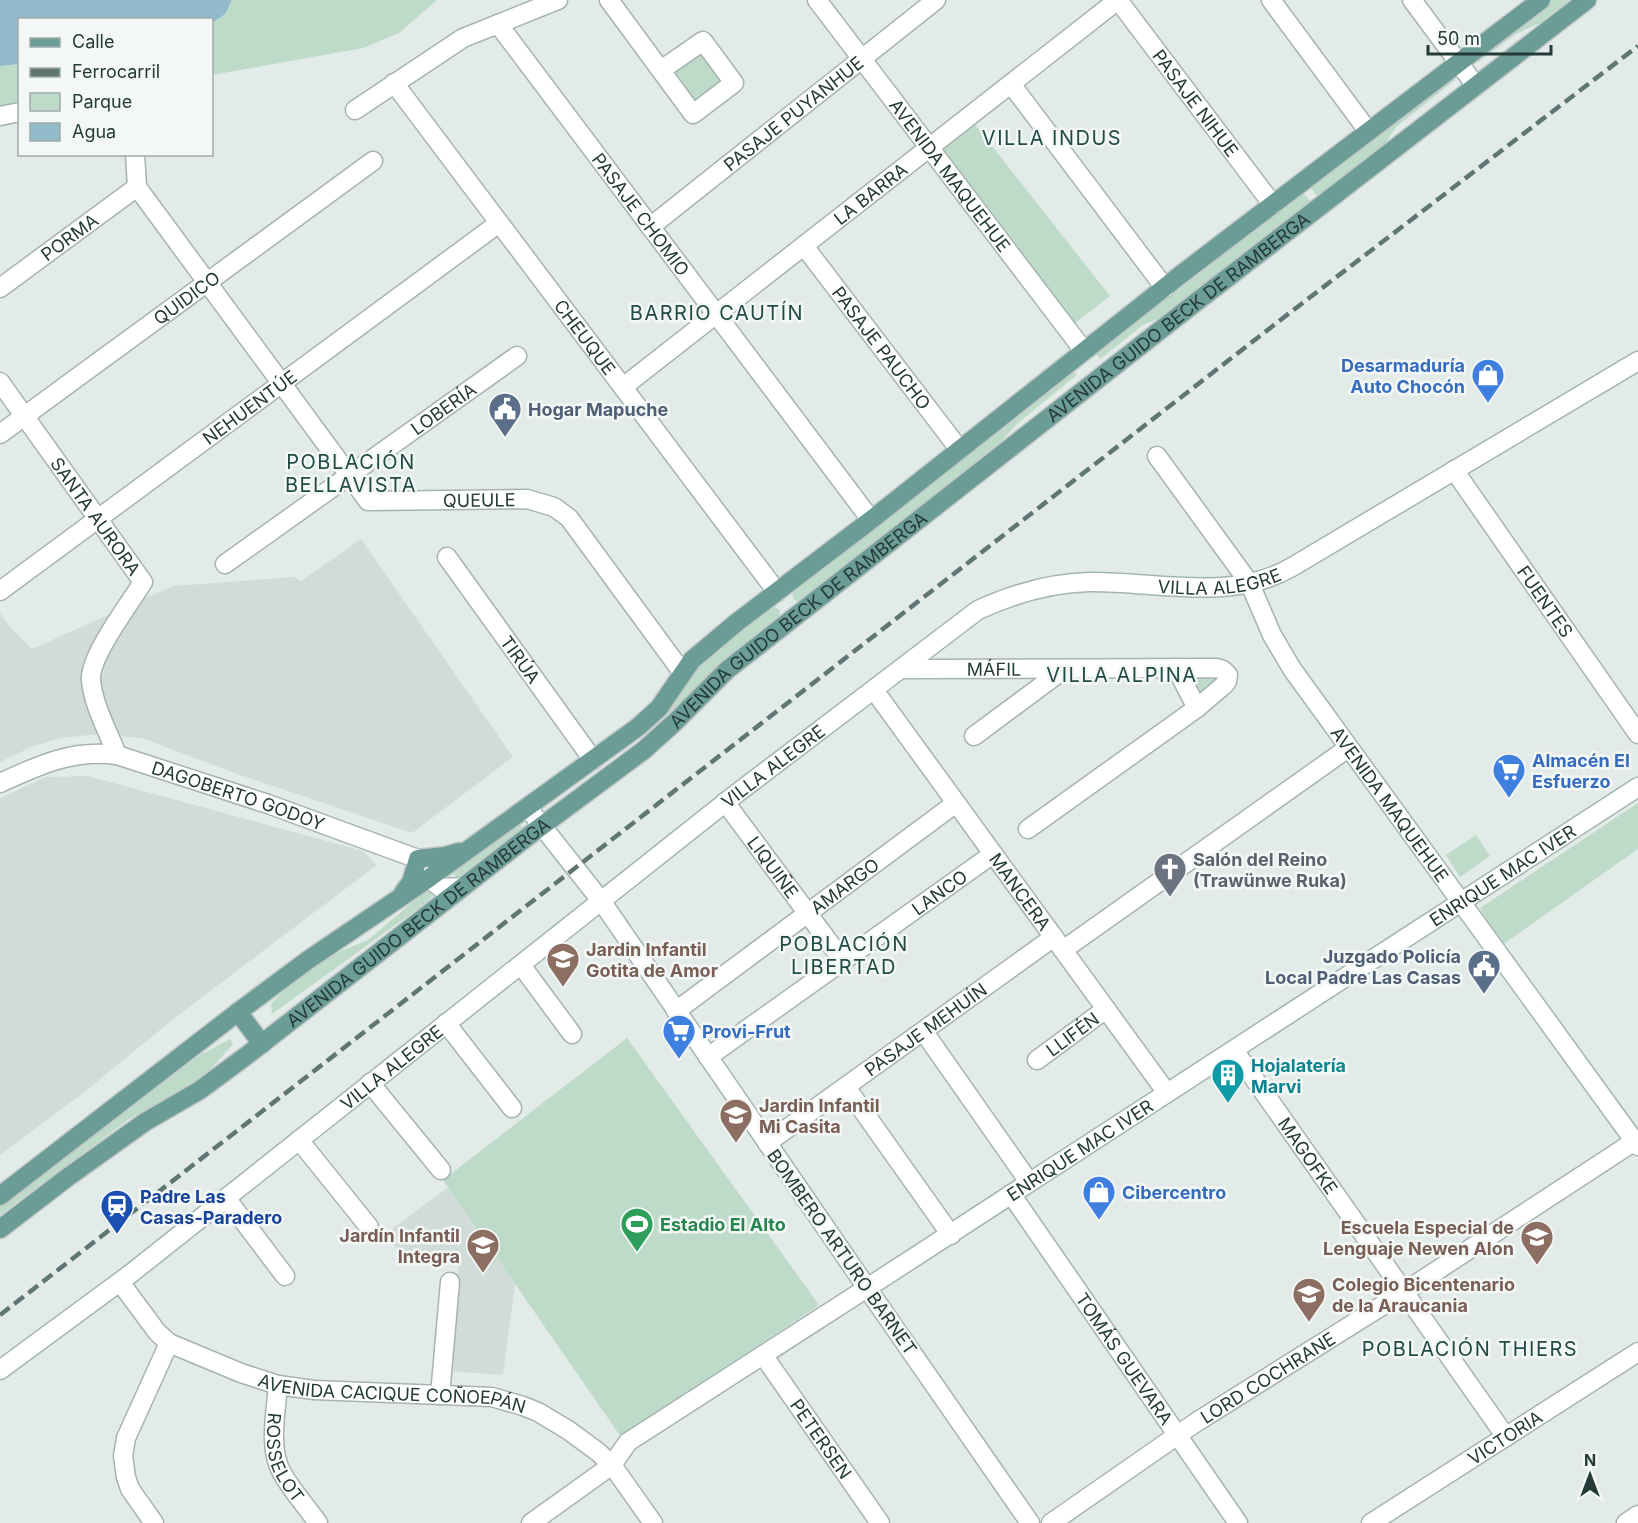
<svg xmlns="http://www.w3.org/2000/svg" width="1638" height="1523" viewBox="0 0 1638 1523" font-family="Inter,sans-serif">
  <rect width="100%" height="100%" fill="#e3ebe9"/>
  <g fill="#d1dbd8">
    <polygon points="361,539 513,757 412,833 229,771 142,738 99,734 61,738 31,747 0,762 0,613 9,626 32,649 173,586 295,577 301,581"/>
    <polygon points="88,776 363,851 377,865 177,1016 82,1094 0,1155 0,798 46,777"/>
    <polygon points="448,1187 515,1284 503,1375 448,1371 458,1265 405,1255 383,1236"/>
  </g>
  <g fill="#bedac9">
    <polygon points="232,0 437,0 399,33 363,48 212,75 212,23 224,14"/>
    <polygon points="1553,0 1570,0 1540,23 1516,34 1478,62 1476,59"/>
    <polygon points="702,45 729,82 694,110 667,72"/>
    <polygon points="19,64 19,106 0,110 0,66"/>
    <polygon points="1453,77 1455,80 1396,127 1383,147 1318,197 1310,187"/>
    <polygon points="973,122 1110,296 1074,324 941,150"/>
    <polygon points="1303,193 1311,202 1167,315 1143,325 1100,359 1096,354"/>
    <polygon points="1074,372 1077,375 1018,423 998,445 805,599 799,601 794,600 792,594 795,589"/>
    <polygon points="773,606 780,610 779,618 707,677 667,715 647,732 704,659"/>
    <polygon points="1213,673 1219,678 1202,693 1199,693 1190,678"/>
    <polygon points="1638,803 1638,849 1502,945 1480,908"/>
    <polygon points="515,824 530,828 465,875 459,878 449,872"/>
    <polygon points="1476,835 1490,856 1460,877 1446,855"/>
    <polygon points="428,889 433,896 423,905 272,1014 271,1004 287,987 336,953 368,940"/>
    <polygon points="627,1038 819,1305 621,1437 443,1180"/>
    <polygon points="230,1039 233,1044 210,1070 195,1082 129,1119 0,1215 0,1206 185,1066 200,1055"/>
  </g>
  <polygon fill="#91bbcb" points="0,0 232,0 225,14 212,23 212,20 20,20 19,64 0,66"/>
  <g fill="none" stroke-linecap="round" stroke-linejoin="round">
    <g stroke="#a6b3b0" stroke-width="21">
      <g id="minor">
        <polyline points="609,0 693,114 734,83 703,41 661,70"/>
        <path id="s1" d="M817 0 1084 351"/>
        <path id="s2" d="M1118 0 1273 205"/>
        <polyline points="1271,0 1368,131"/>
        <polyline points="1412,0 1476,86"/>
        <path id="s3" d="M498 24 871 520"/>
        <path id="s4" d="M394 83 777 592"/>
        <polyline points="1011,84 1165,288"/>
        <polyline points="355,110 463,38 558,0"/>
        <polyline points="0,116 20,112"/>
        <polyline points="135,154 137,187"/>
        <path id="s5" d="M137 187 368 501 527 499 554 507 569 518 682 672"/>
        <path id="s6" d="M650 227 936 0"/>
        <path id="s7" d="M804 246 959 449"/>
        <path id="s8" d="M0 288 137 187"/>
        <path id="s9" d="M0 382 143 582C130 603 89 657 91 680 93 705 108 731 117 755"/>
        <path id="s10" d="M623 387 1118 0"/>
        <path id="s11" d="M0 434 373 161"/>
        <polyline points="1157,456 1250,584"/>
        <path id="s12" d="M1454 470 1638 734"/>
        <path id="s13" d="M447 557 593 760"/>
        <path id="s14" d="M225 564 517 356"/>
        <path id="s15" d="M0 591 499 223"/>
        <polyline points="1176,668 1197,708"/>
        <path id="s16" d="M902 669 1217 668 1223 670 1228 675 1227 681 1224 685 1197 708 1028 829"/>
        <path id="s17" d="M874 690 1167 1093"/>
        <polyline points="974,736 1063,670"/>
        <path id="s18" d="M725 802 843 961"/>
        <polyline points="1063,950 1348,748"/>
        <polyline points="521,965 572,1034"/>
        <path id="s19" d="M676 1011 956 803"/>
        <polyline points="446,1023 512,1108"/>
        <polyline points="924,1032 1029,1182"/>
        <path id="s20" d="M1234 1050 1506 1437"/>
        <path id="s21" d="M708 1057 993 854"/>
        <path id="s22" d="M1037 1060 1106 1009"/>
        <polyline points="370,1083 441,1170"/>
        <polyline points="846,1087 951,1235"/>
        <polyline points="299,1140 369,1227"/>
        <path id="s23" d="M767 1143 1054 937"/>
        <polyline points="226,1198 285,1276"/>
        <polyline points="867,1288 1030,1523"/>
        <path id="s24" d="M763 1355 880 1523"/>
        <path id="s25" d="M278 1385C276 1412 268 1449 282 1473 292 1491 307 1507 318 1523"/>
        <polyline points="440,1395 450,1282"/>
        <polyline points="154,1523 130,1489 126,1477 123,1456 126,1438 169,1343"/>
        <polyline points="531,1523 612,1465"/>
        <path id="s26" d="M1051 1523 1195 1423 1404 1292 1638 1139"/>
        <path id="s27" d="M1371 1523 1638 1352"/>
      </g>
    </g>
    <g stroke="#a6b3b0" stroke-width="21">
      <g id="tertiary">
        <path id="s28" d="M0 783C39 765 73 749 117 755L268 804 418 859 429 878 441 888 463 887"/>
        <path id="s29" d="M120 1282 157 1332 169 1343 241 1373 278 1385 314 1390 492 1397 523 1406 538 1412 568 1430 598 1452 612 1465 653 1523"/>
        <polyline points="612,1465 628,1442 867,1288"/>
        <polyline points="1626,1523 1638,1515"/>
      </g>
    </g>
    <g stroke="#a2b6b1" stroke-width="21">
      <g id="secondary">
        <path id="s30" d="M1250 584 1272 635 1292 669 1638 1146"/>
        <path id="s31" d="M527 807 602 902 867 1288 1638 787"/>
        <path id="s32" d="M1011 1194 1238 1523"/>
        <path id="s33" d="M0 1370 129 1275 736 794 978 610C1013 594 1050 583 1089 582 1156 581 1230 603 1292 567L1638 361"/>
      </g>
    </g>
    <g stroke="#c2c8c7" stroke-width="21">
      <g id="primary">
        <polyline points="403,893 411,882 418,859 445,856 459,852"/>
        <polyline points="238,1012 262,1044"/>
        <polyline points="0,1196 238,1012 308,960 429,878 638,727 659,708 692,660 736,623 871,520 1179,276 1541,0"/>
        <path id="s34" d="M0 1229 68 1177 145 1122 200 1090 246 1056 535 831 644 750 674 723 727 670 1191 306 1587 0"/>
      </g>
    </g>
    <use href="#minor" stroke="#fff" stroke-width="18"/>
    <use href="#tertiary" stroke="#fff" stroke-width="18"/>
    <use href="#secondary" stroke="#fff" stroke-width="18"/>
    <use href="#primary" stroke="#6c9c96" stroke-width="18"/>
    <polyline stroke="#5f7673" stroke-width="4.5" stroke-dasharray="12 6" stroke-linecap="butt" points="0,1315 1283,318 1638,46"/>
  </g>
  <defs>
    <g id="shop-pin" transform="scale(1.725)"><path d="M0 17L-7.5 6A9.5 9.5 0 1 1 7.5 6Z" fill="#3f7fe0" stroke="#f3f8f6"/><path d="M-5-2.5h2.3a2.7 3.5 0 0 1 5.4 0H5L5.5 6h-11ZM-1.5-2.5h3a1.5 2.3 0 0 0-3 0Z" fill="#fff"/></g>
    <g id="civic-pin" transform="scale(1.725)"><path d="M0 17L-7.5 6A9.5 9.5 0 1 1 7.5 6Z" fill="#5c6f8a" stroke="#f3f8f6"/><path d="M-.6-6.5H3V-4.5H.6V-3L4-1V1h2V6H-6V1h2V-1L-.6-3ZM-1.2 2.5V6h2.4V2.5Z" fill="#fff"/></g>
    <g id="supermarket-pin" transform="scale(1.725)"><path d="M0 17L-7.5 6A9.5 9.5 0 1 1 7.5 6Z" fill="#3f7fe0" stroke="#f3f8f6"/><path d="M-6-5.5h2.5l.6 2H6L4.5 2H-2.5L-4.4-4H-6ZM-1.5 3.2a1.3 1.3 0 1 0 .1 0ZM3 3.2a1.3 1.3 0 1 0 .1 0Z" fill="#fff"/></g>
    <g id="church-pin" transform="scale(1.725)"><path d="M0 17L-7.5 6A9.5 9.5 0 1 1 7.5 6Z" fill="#6b7280" stroke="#f3f8f6"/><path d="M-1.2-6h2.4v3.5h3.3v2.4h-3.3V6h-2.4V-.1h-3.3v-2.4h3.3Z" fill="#fff"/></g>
    <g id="school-pin" transform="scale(1.725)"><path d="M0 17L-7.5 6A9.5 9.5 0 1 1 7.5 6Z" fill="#8d6e63" stroke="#f3f8f6"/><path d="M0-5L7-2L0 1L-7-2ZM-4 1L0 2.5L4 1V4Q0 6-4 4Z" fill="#fff"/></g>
    <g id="building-pin" transform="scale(1.725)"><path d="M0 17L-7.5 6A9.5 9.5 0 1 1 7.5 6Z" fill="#0f9aa8" stroke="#f3f8f6"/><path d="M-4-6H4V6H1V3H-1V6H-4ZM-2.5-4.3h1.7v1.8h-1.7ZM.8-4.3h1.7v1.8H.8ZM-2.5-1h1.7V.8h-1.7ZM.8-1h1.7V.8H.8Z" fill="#fff"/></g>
    <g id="station-pin" transform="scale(1.725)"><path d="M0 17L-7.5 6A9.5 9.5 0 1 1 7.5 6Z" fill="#1a4fb4" stroke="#f3f8f6"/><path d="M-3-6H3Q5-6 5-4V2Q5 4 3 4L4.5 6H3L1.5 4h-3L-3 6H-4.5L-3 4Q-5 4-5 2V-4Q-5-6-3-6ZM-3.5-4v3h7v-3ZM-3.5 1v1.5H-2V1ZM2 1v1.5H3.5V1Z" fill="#fff"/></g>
    <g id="stadium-pin" transform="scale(1.725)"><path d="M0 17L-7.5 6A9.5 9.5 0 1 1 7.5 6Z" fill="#2e9e5b" stroke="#f3f8f6"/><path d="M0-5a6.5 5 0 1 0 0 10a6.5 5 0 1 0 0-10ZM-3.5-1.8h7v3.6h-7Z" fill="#fff"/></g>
  </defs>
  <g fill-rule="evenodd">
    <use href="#shop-pin" x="1488" y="375"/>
    <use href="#civic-pin" x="505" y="409"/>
    <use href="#supermarket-pin" x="1509" y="770"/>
    <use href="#church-pin" x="1170" y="869"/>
    <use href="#school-pin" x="563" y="959"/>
    <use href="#civic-pin" x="1484" y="966"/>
    <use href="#supermarket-pin" x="679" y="1031"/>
    <use href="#building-pin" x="1228" y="1075"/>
    <use href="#school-pin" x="736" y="1115"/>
    <use href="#shop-pin" x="1099" y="1192"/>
    <use href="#station-pin" x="117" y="1206"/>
    <use href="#stadium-pin" x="637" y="1224"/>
    <use href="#school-pin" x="1537" y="1237"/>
    <use href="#school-pin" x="483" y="1245"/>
    <use href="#school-pin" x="1309" y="1294"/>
  </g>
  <g text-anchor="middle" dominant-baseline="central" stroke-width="5" stroke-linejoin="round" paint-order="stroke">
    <g font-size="18" fill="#243b38" stroke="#f3f8f6">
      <text stroke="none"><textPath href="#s2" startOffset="129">PASAJE NIHUE</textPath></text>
      <text stroke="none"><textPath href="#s6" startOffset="183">PASAJE PUYANHUE</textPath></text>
      <text stroke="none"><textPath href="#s1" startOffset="220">AVENIDA MAQUEHUE</textPath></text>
      <text stroke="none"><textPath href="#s10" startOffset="314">LA BARRA</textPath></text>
      <text stroke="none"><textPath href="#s3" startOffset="238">PASAJE CHOMIO</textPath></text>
      <text stroke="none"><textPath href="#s8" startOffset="86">PORMA</textPath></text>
      <text stroke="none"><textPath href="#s11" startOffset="231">QUIDICO</textPath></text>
      <text stroke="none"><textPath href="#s34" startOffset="1491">AVENIDA GUIDO BECK DE RAMBERGA</textPath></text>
      <text stroke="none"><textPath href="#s4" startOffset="318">CHEUQUE</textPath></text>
      <text stroke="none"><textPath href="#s7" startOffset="128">PASAJE PAUCHO</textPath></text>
      <text stroke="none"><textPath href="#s15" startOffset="310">NEHUENTÚE</textPath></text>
      <text stroke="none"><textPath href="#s14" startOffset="268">LOBERÍA</textPath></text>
      <text stroke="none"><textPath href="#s5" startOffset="501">QUEULE</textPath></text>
      <text stroke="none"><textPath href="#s9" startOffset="165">SANTA AURORA</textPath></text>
      <text stroke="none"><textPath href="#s33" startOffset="1485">VILLA ALEGRE</textPath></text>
      <text stroke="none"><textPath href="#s12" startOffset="160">FUENTES</textPath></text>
      <text stroke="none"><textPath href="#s34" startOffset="1005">AVENIDA GUIDO BECK DE RAMBERGA</textPath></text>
      <text stroke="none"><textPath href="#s13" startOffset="126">TIRÚA</textPath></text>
      <text stroke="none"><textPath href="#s16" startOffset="92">MÁFIL</textPath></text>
      <text stroke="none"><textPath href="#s33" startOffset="981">VILLA ALEGRE</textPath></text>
      <text stroke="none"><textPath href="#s28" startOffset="250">DAGOBERTO GODOY</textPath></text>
      <text stroke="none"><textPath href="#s30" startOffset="262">AVENIDA MAQUEHUE</textPath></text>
      <text stroke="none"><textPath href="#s18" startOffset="81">LIQUIÑE</textPath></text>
      <text stroke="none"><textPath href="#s31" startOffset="1347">ENRIQUE MAC IVER</textPath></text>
      <text stroke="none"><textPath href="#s19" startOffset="210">AMARGO</textPath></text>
      <text stroke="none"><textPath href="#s17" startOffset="249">MANCERA</textPath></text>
      <text stroke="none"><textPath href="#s21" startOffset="284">LANCO</textPath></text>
      <text stroke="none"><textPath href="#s34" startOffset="519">AVENIDA GUIDO BECK DE RAMBERGA</textPath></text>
      <text stroke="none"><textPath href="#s23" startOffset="195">PASAJE MEHUÍN</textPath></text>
      <text stroke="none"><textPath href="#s22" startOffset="44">LLIFÉN</textPath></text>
      <text stroke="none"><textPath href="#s33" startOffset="495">VILLA ALEGRE</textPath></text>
      <text stroke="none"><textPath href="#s31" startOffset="843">ENRIQUE MAC IVER</textPath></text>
      <text stroke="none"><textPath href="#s20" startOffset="129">MAGOFKE</textPath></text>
      <text transform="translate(842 1252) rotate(55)">BOMBERO ARTURO BARNET</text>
      <text stroke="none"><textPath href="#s32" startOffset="200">TOMÁS GUEVARA</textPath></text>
      <text stroke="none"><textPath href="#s26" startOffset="261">LORD COCHRANE</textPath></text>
      <text stroke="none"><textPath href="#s29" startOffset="310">AVENIDA CACIQUE COÑOEPÁN</textPath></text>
      <text stroke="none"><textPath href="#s27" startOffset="159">VICTORIA</textPath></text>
      <text stroke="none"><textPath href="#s24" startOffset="102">PETERSEN</textPath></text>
      <text stroke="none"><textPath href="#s25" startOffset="75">ROSSELOT</textPath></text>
    </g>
    <g font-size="18" font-weight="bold" fill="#366cbe" stroke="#f3f8f6" text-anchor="start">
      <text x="1465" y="365" text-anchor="end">Desarmaduría<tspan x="1465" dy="21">Auto Chocón</tspan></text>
      <text x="1532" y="760">Almacén El<tspan x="1532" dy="21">Esfuerzo</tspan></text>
      <text x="702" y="1031">Provi-Frut</text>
      <text x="1122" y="1192">Cibercentro</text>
    </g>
    <g font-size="18" font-weight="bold" fill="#4e5e75" stroke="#f3f8f6" text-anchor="start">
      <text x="528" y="409">Hogar Mapuche</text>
      <text x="1461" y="956" text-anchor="end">Juzgado Policía<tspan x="1461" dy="21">Local Padre Las Casas</tspan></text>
    </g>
    <g font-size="18" font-weight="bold" fill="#5b616d" stroke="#f3f8f6" text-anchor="start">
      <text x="1193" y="859">Salón del Reino<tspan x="1193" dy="21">(Trawünwe Ruka)</tspan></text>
    </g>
    <g font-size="18" font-weight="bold" fill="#785e54" stroke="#f3f8f6" text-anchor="start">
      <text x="586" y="949">Jardin Infantil<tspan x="586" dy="21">Gotita de Amor</tspan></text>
      <text x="759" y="1105">Jardin Infantil<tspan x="759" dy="21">Mi Casita</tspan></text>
      <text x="1514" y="1227" text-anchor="end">Escuela Especial de<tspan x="1514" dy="21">Lenguaje Newen Alon</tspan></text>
      <text x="460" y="1235" text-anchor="end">Jardín Infantil<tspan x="460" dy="21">Integra</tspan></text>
      <text x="1332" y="1284">Colegio Bicentenario<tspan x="1332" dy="21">de la Araucania</tspan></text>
    </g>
    <g font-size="18" font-weight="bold" fill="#0d838f" stroke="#f3f8f6" text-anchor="start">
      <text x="1251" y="1065">Hojalatería<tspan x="1251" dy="21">Marvi</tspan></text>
    </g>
    <g font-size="18" font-weight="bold" fill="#164399" stroke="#f3f8f6" text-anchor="start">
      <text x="140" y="1196">Padre Las<tspan x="140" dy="21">Casas-Paradero</tspan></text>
    </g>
    <g font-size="18" font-weight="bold" fill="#27864d" stroke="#f3f8f6" text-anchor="start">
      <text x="660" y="1224">Estadio El Alto</text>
    </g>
    <g font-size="20" letter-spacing="1.5" fill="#224b46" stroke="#f3f8f6">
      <text x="1052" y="138">VILLA INDUS</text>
      <text x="717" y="313">BARRIO CAUTÍN</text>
      <text x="351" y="462">POBLACIÓN<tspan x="351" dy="23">BELLAVISTA</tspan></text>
      <text x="1122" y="675">VILLA ALPINA</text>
      <text x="844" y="944">POBLACIÓN<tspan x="844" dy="23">LIBERTAD</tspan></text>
      <text x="1470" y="1349">POBLACIÓN THIERS</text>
    </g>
  </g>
  <rect x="18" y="18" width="195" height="138" fill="#f3f8f6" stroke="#a0acaa" stroke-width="1.5"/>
  <rect x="30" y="38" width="30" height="9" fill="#6c9c96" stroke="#a0acaa" stroke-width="1.5"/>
  <text x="72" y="48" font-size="18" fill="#243b38">Calle</text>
  <rect x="30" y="68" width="30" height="9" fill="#5f7673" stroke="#a0acaa" stroke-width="1.5"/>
  <text x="72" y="78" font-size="18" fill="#243b38">Ferrocarril</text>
  <rect x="30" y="93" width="30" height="18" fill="#bedac9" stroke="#a0acaa" stroke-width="1.5"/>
  <text x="72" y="108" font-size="18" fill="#243b38">Parque</text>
  <rect x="30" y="123" width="30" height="18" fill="#91bbcb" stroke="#a0acaa" stroke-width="1.5"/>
  <text x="72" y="138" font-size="18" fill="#243b38">Agua</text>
  <g transform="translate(1590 1475)" stroke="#f3f8f6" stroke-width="4.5" paint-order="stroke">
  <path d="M0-4.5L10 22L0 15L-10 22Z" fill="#243b38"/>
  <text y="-9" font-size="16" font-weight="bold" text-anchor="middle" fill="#243b38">N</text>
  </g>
  <path d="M1428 45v9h123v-9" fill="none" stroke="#243b38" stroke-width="3"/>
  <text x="1437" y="45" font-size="18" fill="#243b38" stroke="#f3f8f6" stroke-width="4.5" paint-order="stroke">50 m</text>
</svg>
